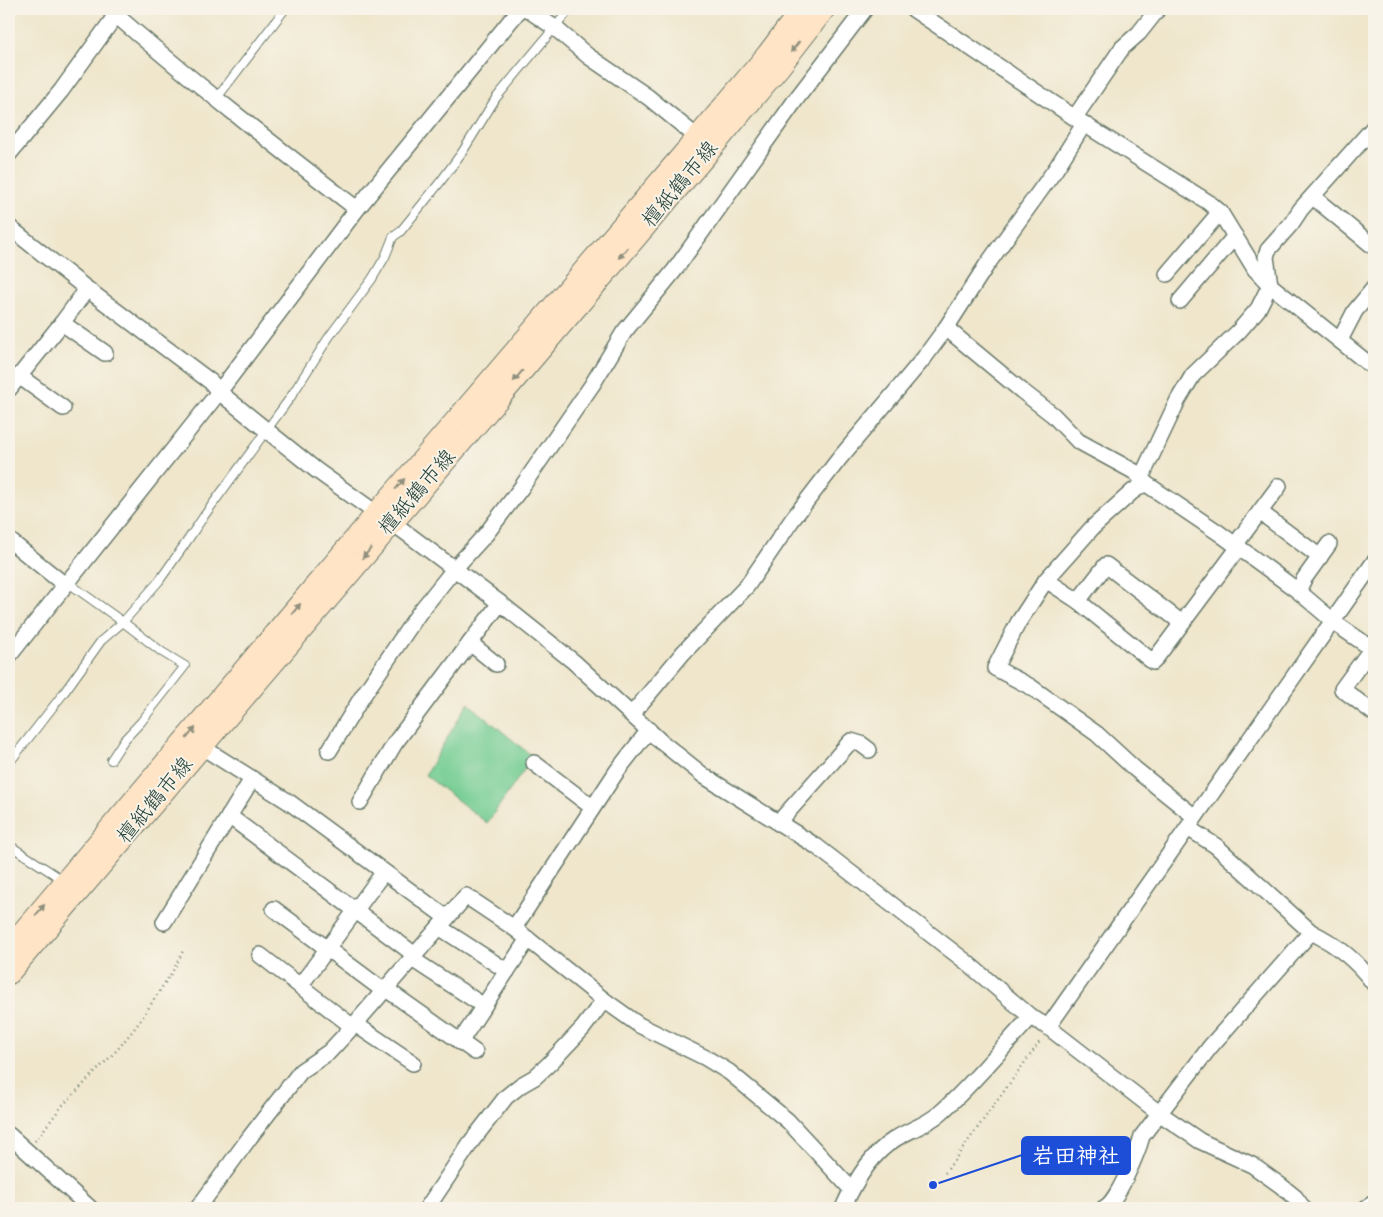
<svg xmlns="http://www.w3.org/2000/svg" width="1383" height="1217" viewBox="0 0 1383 1217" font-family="'Indie Flower','Klee One',sans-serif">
  <rect width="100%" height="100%" fill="#f7f3e8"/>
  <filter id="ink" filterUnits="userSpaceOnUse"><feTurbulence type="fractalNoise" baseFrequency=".02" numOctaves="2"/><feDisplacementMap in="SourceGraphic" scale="10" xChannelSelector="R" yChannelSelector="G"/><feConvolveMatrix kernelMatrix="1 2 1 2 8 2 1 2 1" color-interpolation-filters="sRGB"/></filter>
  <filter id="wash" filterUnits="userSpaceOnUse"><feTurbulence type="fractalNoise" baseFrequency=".0096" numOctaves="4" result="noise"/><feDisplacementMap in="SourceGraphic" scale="20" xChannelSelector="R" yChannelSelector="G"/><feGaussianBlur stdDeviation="1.12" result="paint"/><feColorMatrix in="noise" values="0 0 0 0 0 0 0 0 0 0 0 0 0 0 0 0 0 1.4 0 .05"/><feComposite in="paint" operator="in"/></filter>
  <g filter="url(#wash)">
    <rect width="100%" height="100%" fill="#efe6cc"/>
    <polygon fill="#77ce94" stroke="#4b8664" points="468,703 533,757 487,823 425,775"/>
  </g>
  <g filter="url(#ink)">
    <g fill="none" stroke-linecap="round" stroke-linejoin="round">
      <g stroke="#687869" stroke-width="10">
        <g id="lane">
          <polyline points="216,99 285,9"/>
          <polyline points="67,582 123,622 162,652 185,666 141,722 124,740 111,760"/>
          <polyline points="9,763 63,694 101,641 123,622 159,581 183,547 204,516 290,398 329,337 372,279 385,257 393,237 400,232 441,181 463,151 496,98 570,9"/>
          <polyline points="9,845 63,880"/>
        </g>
      </g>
      <g stroke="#687869" stroke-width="18">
        <g id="street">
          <path d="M109 9C189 79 273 144 357 209"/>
          <polyline points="527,9 555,28 588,56 648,97 697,137"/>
          <polyline points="913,9 1084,124 1208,202 1220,212 1255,269 1270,285 1374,368"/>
          <polyline points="1075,117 1122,48 1139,33 1158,9"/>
          <polyline points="1374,127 1301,209 1291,224 1268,250 1266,257 1270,285 1258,309 1239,331 1193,375 1178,400 1141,478 1145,483 1219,533 1298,591 1339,626 1374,650"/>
          <polyline points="9,154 61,91 116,15"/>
          <polyline points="1313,197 1374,247"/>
          <polyline points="9,227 87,289 211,382 219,392 316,470 376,513 393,523 500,603 574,662 659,740 704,776 816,846 965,961 1031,1017 1048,1027 1159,1113 1200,1141 1252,1165 1280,1185 1295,1197 1303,1208"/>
          <polyline points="1167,274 1220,212"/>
          <polyline points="1180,301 1235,236"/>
          <polyline points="62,323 105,353"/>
          <polyline points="946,328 1022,391 1053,415 1078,441 1135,472 1141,478"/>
          <polyline points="1340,340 1355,311 1374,288"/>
          <polyline points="19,376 63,408"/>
          <polyline points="9,389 62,323 87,289"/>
          <polyline points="1145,483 1132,492 1092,528 1046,580 1018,623 995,668 1031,687 1097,734 1135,769 1195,817"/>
          <polyline points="1260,512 1320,557"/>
          <polyline points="9,540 65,585"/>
          <polyline points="1235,545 1279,486"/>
          <polyline points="1046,580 1078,601 1153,662 1239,547"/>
          <polyline points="1298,591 1304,579 1329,544"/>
          <polyline points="1078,601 1106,565 1182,623"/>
          <polyline points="470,643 496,664"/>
          <polyline points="1372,648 1342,689 1374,713"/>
          <polyline points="9,656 219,392 357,209 520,9"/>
          <polyline points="632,714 683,653 747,586 792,520 839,459 924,358 946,328 986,266 1055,170 1084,124"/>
          <polyline points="649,730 617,771 514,928 604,1000 639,1025 706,1058 729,1072 788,1121 851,1189"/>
          <polyline points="202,747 289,802 447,918"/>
          <polyline points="329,751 362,697 419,613 455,568 486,534 521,488 592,385 624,332 674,271 797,98 865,9"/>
          <polyline points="534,763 592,807"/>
          <polyline points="360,802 395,743 500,603"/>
          <polyline points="229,816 415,955"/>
          <polyline points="778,823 851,741 861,744 869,750"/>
          <path d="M1188 828 1216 846 1311 932C1336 944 1358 962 1374 984"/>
          <polyline points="274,909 384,991"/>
          <polyline points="164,922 252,779"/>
          <polyline points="439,927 507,971"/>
          <polyline points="260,955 353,1027"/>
          <polyline points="412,959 484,1006"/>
          <polyline points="300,986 383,873"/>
          <polyline points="386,989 475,1052"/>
          <polyline points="355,1024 413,1063"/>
          <polyline points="1048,1027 1374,562"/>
          <polyline points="460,1042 528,939"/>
          <polyline points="9,1135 90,1208"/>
          <polyline points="198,1208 250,1137 301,1071 329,1052 355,1024 466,896 514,928"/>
          <polyline points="427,1208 471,1142 506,1097 521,1085 535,1077 550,1063 583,1028 604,1000"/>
          <path d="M843 1208C854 1183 871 1154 895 1139 909 1130 926 1125 939 1114 972 1085 1001 1049 1031 1017"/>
          <path d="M1104 1208C1117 1203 1138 1151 1142 1136L1210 1047 1311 932"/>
          <polyline points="1366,1208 1374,1203"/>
        </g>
      </g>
      <g stroke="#687869" stroke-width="22">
        <g id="secondary">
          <polyline points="9,947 376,513 692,143 767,54 801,9"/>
          <polyline points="9,974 706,156 780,67 825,9"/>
        </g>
      </g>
      <g stroke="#687869" stroke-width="2.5" stroke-dasharray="1 4" stroke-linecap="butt">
        <polyline points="35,1141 62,1106 118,1049 138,1024 174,969 184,949"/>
        <polyline points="945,1173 1041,1040"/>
      </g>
      <use href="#lane" stroke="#fff" stroke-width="8"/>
      <use href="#street" stroke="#fff" stroke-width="15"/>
      <use href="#secondary" stroke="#ffe4c6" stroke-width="20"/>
    </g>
    <defs><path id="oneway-solid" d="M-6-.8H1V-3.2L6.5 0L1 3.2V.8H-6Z" transform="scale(1.25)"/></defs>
    <g fill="#8f907d">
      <use href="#oneway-solid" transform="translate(795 47) rotate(128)"/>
      <use href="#oneway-solid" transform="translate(623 253) rotate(130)"/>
      <use href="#oneway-solid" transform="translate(518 376) rotate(130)"/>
      <use href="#oneway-solid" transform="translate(400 484) rotate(-49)"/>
      <use href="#oneway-solid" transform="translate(367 553) rotate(130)"/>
      <use href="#oneway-solid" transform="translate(296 609) rotate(-50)"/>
      <use href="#oneway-solid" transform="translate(191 733) rotate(-50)"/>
      <use href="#oneway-solid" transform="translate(40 910) rotate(-50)"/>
    </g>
  </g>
  <g text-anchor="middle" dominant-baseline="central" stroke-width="4" stroke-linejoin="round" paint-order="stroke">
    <g font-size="21" fill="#1f3d34" stroke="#f7f3e8">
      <text transform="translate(681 185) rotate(-50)">檀紙鶴市線</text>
      <text transform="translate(418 493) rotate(-49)">檀紙鶴市線</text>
      <text transform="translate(156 801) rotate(-50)">檀紙鶴市線</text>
    </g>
  </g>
  <path fill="none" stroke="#1d4ed8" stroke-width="2" d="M933 1185L1022 1155"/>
  <circle fill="#1d4ed8" stroke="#f7f3e8" stroke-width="2" cx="933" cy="1185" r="5"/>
  <rect fill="#1d4ed8" stroke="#1d4ed8" stroke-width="2" x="1022" y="1137" width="108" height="37" rx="5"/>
  <g font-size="22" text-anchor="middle" font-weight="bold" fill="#fff">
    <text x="1076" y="1163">岩田神社</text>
  </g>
  <rect width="1383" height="1217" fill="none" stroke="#f7f3e8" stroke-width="30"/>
</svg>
